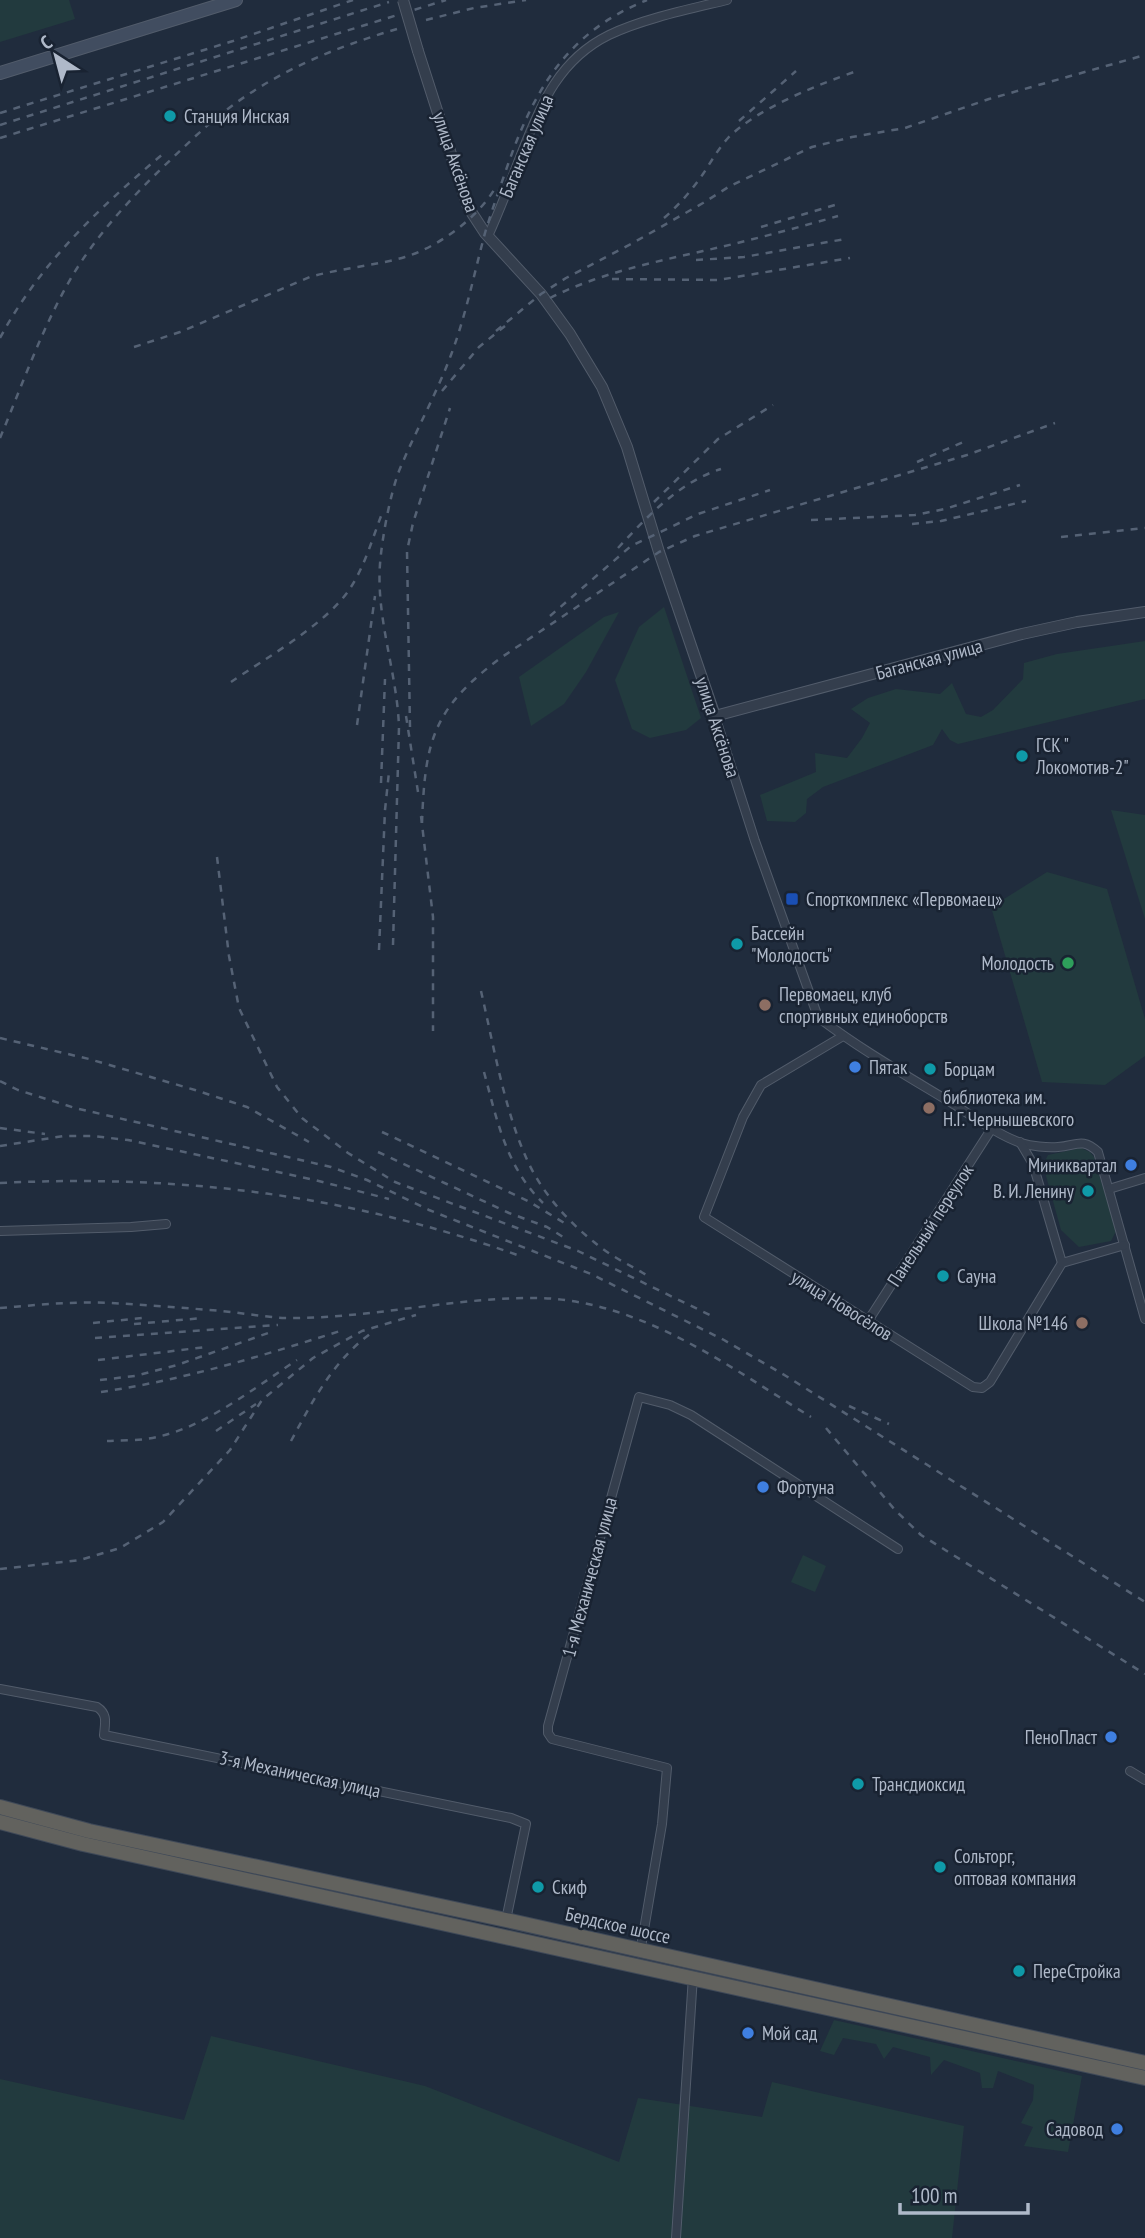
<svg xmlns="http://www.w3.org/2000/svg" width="1145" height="2238" viewBox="0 0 1145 2238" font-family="'PT Sans Narrow',sans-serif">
  <rect width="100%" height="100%" fill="#202c3d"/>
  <g fill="#223a3e">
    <polygon points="0,0 69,0 75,19 0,42"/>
    <polygon points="664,607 701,718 686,730 650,738 632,729 615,680 639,627"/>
    <polygon points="619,612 586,672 564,704 531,726 519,677 604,617"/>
    <polygon points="1145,641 1145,699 958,744 950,740 942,729 933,745 823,787 807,799 806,813 795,822 767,821 760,795 816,772 815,753 847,758 862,738 870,723 851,709 868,698 896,689 940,694 952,683 966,714 981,717 993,710 1023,679 1024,663 1057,654"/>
    <polygon points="1111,810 1145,815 1145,919"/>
    <polygon points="1047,872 1107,889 1145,1019 1145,1056 1105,1085 1042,1082 991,907"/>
    <polygon points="1081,1148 1090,1152 1094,1157 1116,1231 1111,1241 1079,1247 1061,1230 1043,1165 1048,1155"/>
    <polygon points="803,1555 826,1566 815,1592 791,1582"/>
    <polygon points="834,2020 1082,2076 1068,2152 1024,2146 1033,2127 1021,2123 1033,2100 1034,2085 998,2071 993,2088 982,2088 980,2073 944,2060 931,2075 930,2057 893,2047 884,2059 876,2044 843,2038 834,2055 820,2051"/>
    <polygon points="211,2036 425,2086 619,2162 638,2098 762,2117 772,2082 964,2126 952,2238 0,2238 0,2079 184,2120"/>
  </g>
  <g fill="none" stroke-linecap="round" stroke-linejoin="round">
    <g stroke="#525c6b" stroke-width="10">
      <g id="minor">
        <path d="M488 236C501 208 511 180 522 152 541 103 560 59 609 35 642 19 690 9 727 0"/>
        <path d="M715 716 755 841 818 1017C861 1050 909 1077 955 1105 975 1118 998 1135 1021 1143 1031 1146 1047 1148 1058 1147 1076 1146 1082 1137 1098 1152L1145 1319"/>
        <polyline points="843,1036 761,1085 743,1117 704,1217 973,1387 982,1388 990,1382 1062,1263"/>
        <polyline points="1020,1142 1033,1164 1062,1263 1125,1245"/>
        <polyline points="1109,1189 1145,1178"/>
        <polyline points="0,1231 131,1227 166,1224"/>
        <polyline points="868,1321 992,1128"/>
        <path d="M0 1689 97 1707C108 1714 105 1723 104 1735L511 1818 526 1824 506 1920"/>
        <polyline points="1130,1771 1145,1780"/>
        <polyline points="640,1953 662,1824 667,1768 552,1739 548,1733 548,1726 639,1397 670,1405 691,1415 898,1549"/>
        <polyline points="676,2238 693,1976"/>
      </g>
    </g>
    <g stroke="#525c6b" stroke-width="12">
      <polyline id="tertiary" points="418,51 468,207 485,233 541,294 570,334 602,387 627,447 659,552 715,716 1022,634 1077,622 1145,612"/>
    </g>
    <g stroke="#525c6b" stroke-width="14">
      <polyline id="secondary" points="0,73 236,0"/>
    </g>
    <g stroke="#3f4958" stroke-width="16">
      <g id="trunk">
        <polyline points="0,1807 89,1831 506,1920 1145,2063"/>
        <polyline points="0,1822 83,1844 1145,2078"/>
      </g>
    </g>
    <use href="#minor" stroke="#343e4d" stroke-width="8"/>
    <use href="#tertiary" stroke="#343e4d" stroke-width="10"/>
    <use href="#secondary" stroke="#414d60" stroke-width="12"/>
    <use href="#trunk" stroke="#62625e" stroke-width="14"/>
    <g stroke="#556275" stroke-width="2.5" stroke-dasharray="7 7" stroke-linecap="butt">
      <polyline points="426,20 474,8 526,0"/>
      <polyline points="0,113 233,41 353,0"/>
      <polyline points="739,121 796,71"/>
      <polyline points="0,125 389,2"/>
      <polyline points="0,138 446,0"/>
      <path d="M664 218C679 205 692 190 703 174 711 162 718 149 728 138 756 109 819 84 857 71"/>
      <polyline points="761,227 835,205"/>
      <polyline points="696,260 744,257 845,239"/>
      <polyline points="612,279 718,280 850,258"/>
      <path d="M550 298C598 274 650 263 703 251 748 241 793 229 838 216"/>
      <polyline points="496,331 541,294 566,278 631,244 703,203 730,186 812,147 852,137 905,128 989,99 1145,55"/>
      <path d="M0 338C40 263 100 207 164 153"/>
      <path d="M134 347 180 332 310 277C341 268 374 266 405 257 438 247 476 219 494 190"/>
      <polyline points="442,391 479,347 505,326"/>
      <path d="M0 438C23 383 43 325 74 273 98 234 129 200 162 168 183 148 203 128 225 111 277 71 336 47 397 29"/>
      <polyline points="917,462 968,440"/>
      <polyline points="654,502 718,439 773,405"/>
      <polyline points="811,520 915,515 945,509 1020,485"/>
      <polyline points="912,524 941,521 1026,501"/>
      <polyline points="1061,537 1145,528"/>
      <path d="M618 548C647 517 679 482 721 469"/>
      <polyline points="550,616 631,546 698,514 770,490"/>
      <path d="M231 682C266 658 326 624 349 590 364 568 372 540 381 516"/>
      <polyline points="406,716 418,792"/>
      <polyline points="357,725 375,596"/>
      <polyline points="410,727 407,551 413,523 450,408"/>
      <polyline points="381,783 385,679"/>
      <polyline points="421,816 433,917 433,1031"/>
      <path d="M422 823C425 740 433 708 502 657L659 552 695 536 967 455 1055 423"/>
      <polyline points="217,857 229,956 239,1008 277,1087 302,1118 348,1153 395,1182 578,1251 714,1317"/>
      <path d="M393 945 399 727C397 672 376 619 380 564 382 538 390 495 399 471 415 432 436 395 451 355 466 315 474 274 485 233 491 213 498 193 505 173 532 93 565 33 647 0"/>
      <polyline points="379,950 385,810 389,772"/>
      <path d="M481 991C493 1043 504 1107 525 1155 539 1189 565 1219 594 1242 610 1256 630 1265 648 1276"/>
      <polyline points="0,1038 89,1059 195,1090 247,1107 309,1142"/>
      <path d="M484 1072C497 1120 506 1167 543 1203"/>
      <polyline points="0,1081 18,1090 75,1108 331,1167 367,1180 429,1210 591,1274 724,1340 786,1376 1145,1602"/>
      <polyline points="0,1128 45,1134"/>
      <polyline points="382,1132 528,1201 566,1224"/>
      <polyline points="0,1146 64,1136 92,1136 128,1140 315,1180 389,1199"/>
      <polyline points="378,1152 509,1213 547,1227 568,1240"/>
      <path d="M0 1183C182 1174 351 1195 523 1257"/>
      <path d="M0 1308C37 1305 74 1301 111 1303 148 1305 185 1308 222 1311 243 1313 264 1317 285 1318 370 1319 453 1297 538 1298 640 1300 728 1366 811 1417"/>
      <polyline points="93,1323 142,1318"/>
      <polyline points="134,1324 203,1318"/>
      <polyline points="95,1338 278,1325"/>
      <polyline points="98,1360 206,1347"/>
      <polyline points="100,1380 135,1376 177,1365 274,1331"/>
      <path d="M101 1392C183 1380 262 1356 340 1331"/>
      <polyline points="849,1406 889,1424"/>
      <polyline points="826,1428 895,1510 921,1535 1145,1674"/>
      <polyline points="216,1431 256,1404"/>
      <path d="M107 1441C124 1440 144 1441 161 1436 208 1425 257 1386 297 1360"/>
      <path d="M291 1441C312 1402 333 1361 370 1334"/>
      <polyline points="0,1569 80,1560 120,1548 163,1522 230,1450 262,1400 313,1358 362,1331 416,1315"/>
    </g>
    <g stroke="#525c6b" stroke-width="12" stroke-linecap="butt">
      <polyline id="tertiary-bridge" points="403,0 418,51"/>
    </g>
    <use href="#tertiary-bridge" stroke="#343e4d" stroke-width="10"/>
  </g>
  <g fill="#0f9aa8" stroke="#192332" stroke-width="2.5">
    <circle cx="170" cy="116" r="7"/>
    <circle cx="1022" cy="756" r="7"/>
    <circle cx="737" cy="944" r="7"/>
    <circle cx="930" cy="1069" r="7"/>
    <circle cx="1088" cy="1191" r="7"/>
    <circle cx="943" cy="1276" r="7"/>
    <circle cx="858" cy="1784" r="7"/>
    <circle cx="940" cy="1867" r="7"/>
    <circle cx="538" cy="1887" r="7"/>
    <circle cx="1019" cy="1971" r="7"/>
  </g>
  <rect fill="#1a4fb4" stroke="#192332" stroke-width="2.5" x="785" y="892" width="14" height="14" rx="3.5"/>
  <circle fill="#2e9e5b" stroke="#192332" stroke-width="2.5" cx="1068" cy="963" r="7"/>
  <g fill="#8d6e63" stroke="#192332" stroke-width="2.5">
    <circle cx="765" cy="1005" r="7"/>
    <circle cx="929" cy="1108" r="7"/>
    <circle cx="1082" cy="1323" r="7"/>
  </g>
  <g fill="#3f7fe0" stroke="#192332" stroke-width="2.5">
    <circle cx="855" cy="1067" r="7"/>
    <circle cx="1131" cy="1165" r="7"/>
    <circle cx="763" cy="1487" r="7"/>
    <circle cx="1111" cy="1737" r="7"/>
    <circle cx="748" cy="2033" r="7"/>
    <circle cx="1117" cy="2129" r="7"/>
  </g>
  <g text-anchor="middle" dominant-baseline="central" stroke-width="5" stroke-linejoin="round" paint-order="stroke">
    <g font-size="19" fill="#afb9c9" stroke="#192332" text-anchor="start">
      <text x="184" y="116">Станция Инская</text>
      <text x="1036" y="745">ГСК "<tspan x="1036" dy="22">Локомотив-2"</tspan></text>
      <text x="806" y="899">Спорткомплекс «Первомаец»</text>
      <text x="751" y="933">Бассейн<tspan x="751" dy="22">"Молодость"</tspan></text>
      <text x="1054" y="963" text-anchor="end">Молодость</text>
      <text x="779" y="994">Первомаец, клуб<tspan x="779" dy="22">спортивных единоборств</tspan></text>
      <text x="869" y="1067">Пятак</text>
      <text x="944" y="1069">Борцам</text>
      <text x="943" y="1097">библиотека им.<tspan x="943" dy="22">Н.Г. Чернышевского</tspan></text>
      <text x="1117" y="1165" text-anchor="end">Миниквартал</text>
      <text x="1074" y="1191" text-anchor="end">В. И. Ленину</text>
      <text x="957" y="1276">Сауна</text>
      <text x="1068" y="1323" text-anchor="end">Школа №146</text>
      <text x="777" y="1487">Фортуна</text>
      <text x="1097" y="1737" text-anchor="end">ПеноПласт</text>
      <text x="872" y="1784">Трансдиоксид</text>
      <text x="954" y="1856">Сольторг,<tspan x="954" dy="22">оптовая компания</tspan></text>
      <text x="552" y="1887">Скиф</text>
      <text x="1033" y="1971">ПереСтройка</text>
      <text x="762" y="2033">Мой сад</text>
      <text x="1103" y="2129" text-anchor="end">Садовод</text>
    </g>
    <g font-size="19" fill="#afb9c9" stroke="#192332">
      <text transform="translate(526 146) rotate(-67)">Баганская улица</text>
      <text transform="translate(456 162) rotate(71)">улица Аксёнова</text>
      <text transform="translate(929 659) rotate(-15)">Баганская улица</text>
      <text transform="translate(718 727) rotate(72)">улица Аксёнова</text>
      <text transform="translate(930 1225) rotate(-57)">Панельный переулок</text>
      <text transform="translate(842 1305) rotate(32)">улица Новосёлов</text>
      <text transform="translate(589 1577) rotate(-75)">1-я Механическая улица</text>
      <text transform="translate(300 1774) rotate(12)">3-я Механическая улица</text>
      <text transform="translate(618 1925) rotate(13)">Бердское шоссе</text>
    </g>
  </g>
  <g transform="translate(56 56) rotate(324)" stroke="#192332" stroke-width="5" paint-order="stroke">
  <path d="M0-5L12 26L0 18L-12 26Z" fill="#afb9c9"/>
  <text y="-10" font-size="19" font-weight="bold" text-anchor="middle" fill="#afb9c9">С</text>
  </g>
  <path d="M900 2203v10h128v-10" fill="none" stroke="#afb9c9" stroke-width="3.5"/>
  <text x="911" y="2203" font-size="21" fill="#afb9c9" stroke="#192332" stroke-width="5" paint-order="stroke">100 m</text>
</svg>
